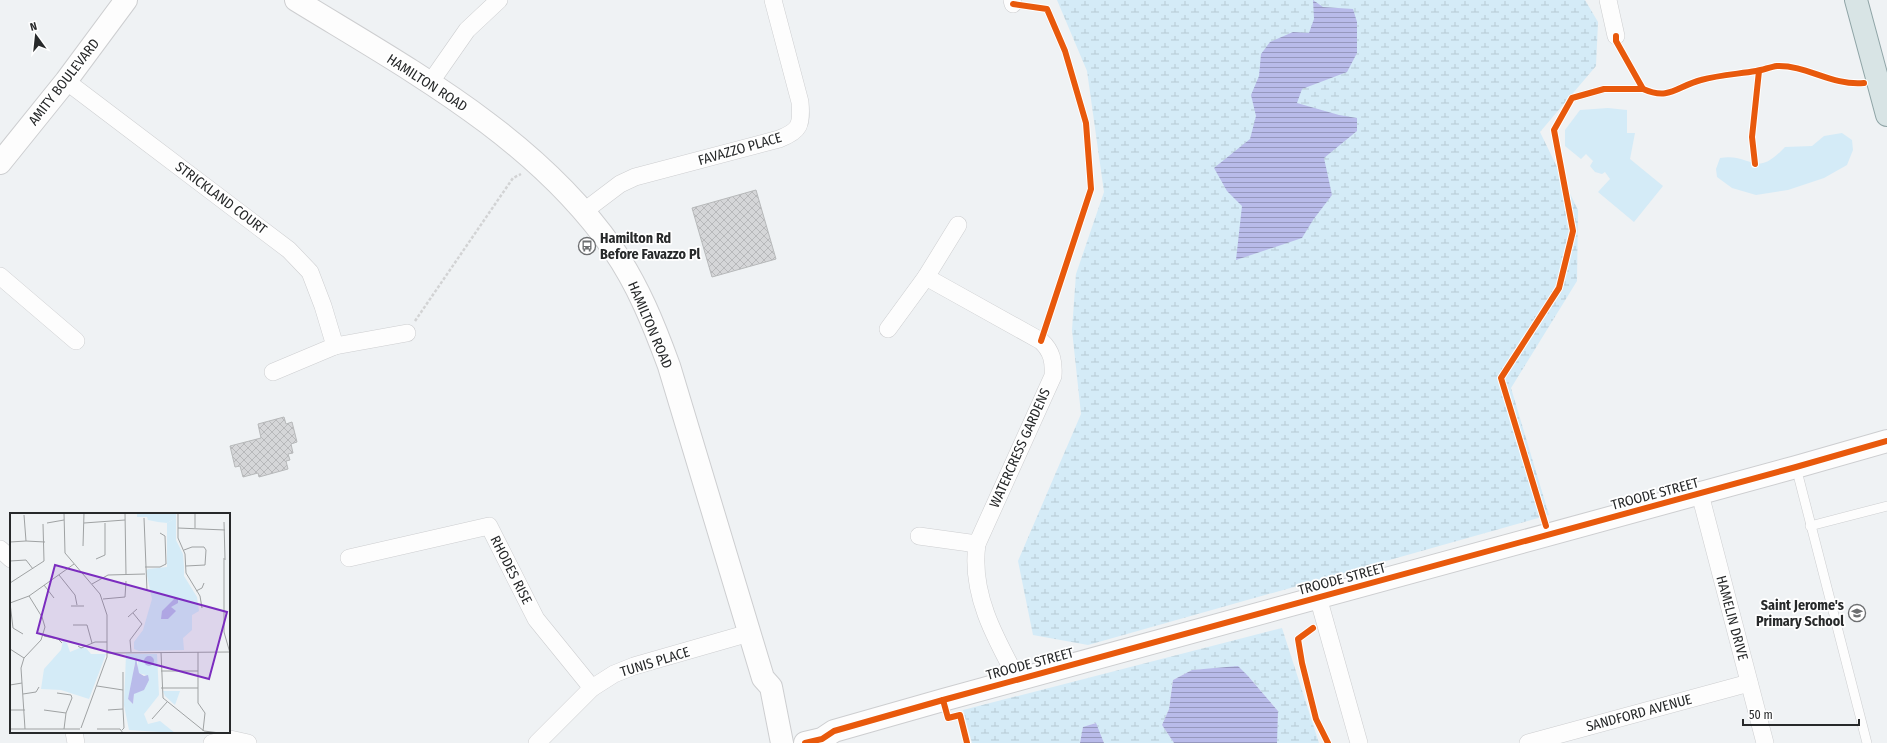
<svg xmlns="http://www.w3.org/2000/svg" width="1887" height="743" viewBox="0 0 1887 743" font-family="'Fira Sans Condensed',sans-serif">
  <defs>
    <pattern id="wetland-marsh" width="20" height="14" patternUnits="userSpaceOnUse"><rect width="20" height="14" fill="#d4ebf7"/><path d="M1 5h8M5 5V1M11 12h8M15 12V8" fill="none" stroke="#b6cad4"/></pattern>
    <pattern id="water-rules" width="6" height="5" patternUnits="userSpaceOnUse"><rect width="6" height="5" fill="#b9bbea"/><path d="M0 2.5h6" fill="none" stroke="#9698be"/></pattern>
    <pattern id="building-cross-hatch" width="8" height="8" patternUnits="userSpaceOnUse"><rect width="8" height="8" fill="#d5d6d8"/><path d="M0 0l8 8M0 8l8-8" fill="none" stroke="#b7b8ba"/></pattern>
  </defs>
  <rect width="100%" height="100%" fill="#eff2f4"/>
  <g fill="url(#wetland-marsh)">
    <polygon points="1057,0 1585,0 1598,22 1596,66 1540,132 1578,210 1577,281 1511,388 1549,515 1088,645 1033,635 1018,561 1081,414 1072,330 1076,274 1104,192 1087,71"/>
    <polygon points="1282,628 1319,743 1276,743 1278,711 1248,676 1205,669 1192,670 1173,680 1169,709 1162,725 1174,743 1104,743 1095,723 1083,728 1080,743 972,743 963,710"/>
  </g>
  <g fill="#d4ebf7">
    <polygon points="1608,108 1627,110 1627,133 1635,133 1630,159 1663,186 1634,222 1598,192 1610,179 1605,172 1602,174 1595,172 1590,166 1593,161 1586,154 1581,159 1565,146 1565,130 1580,110"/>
    <path d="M1842 133 1852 140 1853 150 1847 165 1824 178 1788 190 1756 195 1732 188 1717 177 1716 169 1720 158C1753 153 1754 180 1785 147L1812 146 1824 136Z"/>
  </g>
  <g fill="url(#water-rules)">
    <polygon points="1313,0 1323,7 1353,9 1357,22 1357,53 1347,72 1302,89 1297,103 1339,115 1357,118 1357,131 1324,158 1332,195 1313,220 1302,238 1236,260 1242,206 1227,191 1214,168 1250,139 1256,116 1251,95 1259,76 1261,54 1270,42 1293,32 1309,33 1314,19"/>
    <polygon points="1238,666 1248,676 1278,711 1277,743 1174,743 1162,725 1169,709 1173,680 1192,670"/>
    <polygon points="1096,723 1104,743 1080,743 1083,727"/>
  </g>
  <g fill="url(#building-cross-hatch)" stroke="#b7b9ba">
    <polygon points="756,190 776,259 712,277 692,208"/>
    <polygon points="284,417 286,424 292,422 297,442 291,444 293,453 288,454 290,460 286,461 288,469 259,477 258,473 243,477 240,466 235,467 230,446 261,438 258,424"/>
  </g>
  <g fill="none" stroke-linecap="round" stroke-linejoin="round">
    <g stroke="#cdced0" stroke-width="10">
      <g id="service">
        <polyline points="1796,467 1867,743"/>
        <polyline points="1810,526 1887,506"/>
      </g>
    </g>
    <g stroke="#cdced0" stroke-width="18">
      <g id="minor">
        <polyline points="1012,0 1013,4"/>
        <polyline points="1608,0 1616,36"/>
        <polyline points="66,81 289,250 310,272 323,306 335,346"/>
        <polyline points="430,83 467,30 499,0"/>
        <path d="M583 212 620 184 635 177 779 139C800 131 802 125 800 102L773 0"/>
        <polyline points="0,276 76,341"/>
        <path d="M926 277 1041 341C1052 351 1054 362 1053 376L977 544C970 593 995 638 1018 680"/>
        <polyline points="888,329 926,277 958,225"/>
        <polyline points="273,372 335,346 407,333"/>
        <polyline points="1700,494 1765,743"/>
        <polyline points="919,536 977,544"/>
        <polyline points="0,549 11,559"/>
        <polyline points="349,558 489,526 536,619 592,688"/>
        <polyline points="1318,597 1359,743"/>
        <polyline points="74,732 76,743"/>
        <polyline points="212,743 230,739 248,743"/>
        <polyline points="537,743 592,688 614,674 634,666 749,633"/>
        <polyline points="1528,743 1749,683"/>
      </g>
    </g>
    <g stroke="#cdced0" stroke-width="24">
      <g id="tertiary">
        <polyline points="0,163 66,81 126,0"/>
        <polyline points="805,743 822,739 834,731 943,700 1796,467 1887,441"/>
      </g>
    </g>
    <g stroke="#cdced0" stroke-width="24">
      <path id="secondary" d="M296 0C410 70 535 137 613 249 638 285 654 325 669 366L763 678 771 687 782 743"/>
    </g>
    <g stroke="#8fa4a6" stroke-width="24">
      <polyline id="primary" points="1856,0 1887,115"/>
    </g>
    <polyline stroke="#d2d3d4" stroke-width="2.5" stroke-dasharray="3 2" stroke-linecap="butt" points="415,321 513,178 521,174"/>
    <use href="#service" stroke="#fdfdfd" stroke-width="9"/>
    <use href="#minor" stroke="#fdfdfd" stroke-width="17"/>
    <use href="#tertiary" stroke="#fdfdfd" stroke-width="22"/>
    <use href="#secondary" stroke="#fdfdfd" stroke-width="22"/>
    <use href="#primary" stroke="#d8e4e5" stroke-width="22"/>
    <g stroke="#fff" stroke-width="8">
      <g id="cycleway">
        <polyline points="1013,4 1047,9 1065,51 1086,123 1091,189 1041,341"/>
        <path d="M1643 89C1670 101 1677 86 1701 80 1719 75 1738 74 1756 71 1763 70 1770 67 1777 66 1807 65 1831 86 1864 83"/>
        <polyline points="1755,164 1752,137 1759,71"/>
        <polyline points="1546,526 1501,378 1559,288 1573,231 1554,130 1572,98 1604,89 1643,89 1616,41 1616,36"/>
        <polyline points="1313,628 1298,639 1302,663 1316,719 1328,743"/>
        <polyline points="943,700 948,718 960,715 967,743"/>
        <polyline points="805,743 822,739 834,731 943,700 1796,467 1887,441"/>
      </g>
    </g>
    <use href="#cycleway" stroke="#e8590c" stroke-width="6"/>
  </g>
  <defs>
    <g id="bus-ring" transform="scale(0.9)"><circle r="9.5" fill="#fff" stroke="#6d6f71" stroke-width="1.5"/><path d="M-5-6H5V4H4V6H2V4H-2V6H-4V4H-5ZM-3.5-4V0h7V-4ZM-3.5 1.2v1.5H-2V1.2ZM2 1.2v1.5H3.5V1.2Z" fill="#6d6f71"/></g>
    <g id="school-ring" transform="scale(0.9)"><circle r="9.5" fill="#fff" stroke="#6d6f71" stroke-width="1.5"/><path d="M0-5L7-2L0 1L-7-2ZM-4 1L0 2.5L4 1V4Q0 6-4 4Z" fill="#6d6f71"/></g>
  </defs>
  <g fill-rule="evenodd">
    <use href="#bus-ring" x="587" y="246"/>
    <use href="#school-ring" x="1857" y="613"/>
  </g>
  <g text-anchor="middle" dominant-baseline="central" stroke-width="3.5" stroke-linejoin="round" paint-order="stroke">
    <g font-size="14" fill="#27292a" stroke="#fff">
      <text transform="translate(64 82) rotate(-52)">AMITY BOULEVARD</text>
      <text transform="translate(427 83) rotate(33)">HAMILTON ROAD</text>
      <text transform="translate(740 149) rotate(-16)">FAVAZZO PLACE</text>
      <text transform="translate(221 198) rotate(37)">STRICKLAND COURT</text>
      <text transform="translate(650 325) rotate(67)">HAMILTON ROAD</text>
      <text transform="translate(1020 448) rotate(-66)">WATERCRESS GARDENS</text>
      <text transform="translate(1655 494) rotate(-15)">TROODE STREET</text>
      <text transform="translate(511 570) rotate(63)">RHODES RISE</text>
      <text transform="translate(1342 579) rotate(-15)">TROODE STREET</text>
      <text transform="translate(1732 618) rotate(75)">HAMELIN DRIVE</text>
      <text transform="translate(655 662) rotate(-17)">TUNIS PLACE</text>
      <text transform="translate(1030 664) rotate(-15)">TROODE STREET</text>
      <text transform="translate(1639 713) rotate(-15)">SANDFORD AVENUE</text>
    </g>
    <g font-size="14" font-weight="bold" fill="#27292a" stroke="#fff" text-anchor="start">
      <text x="600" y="238">Hamilton Rd<tspan x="600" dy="16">Before Favazzo Pl</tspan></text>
      <text x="1844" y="605" text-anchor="end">Saint Jerome's<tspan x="1844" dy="16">Primary School</tspan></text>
    </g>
  </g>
  <g transform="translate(10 513)">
    <rect width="220" height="220" fill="#eff2f4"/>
    <path d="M166 5V27L173 41 174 54H157V10Z" fill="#d4ebf7"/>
    <path d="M157 54H174V63L187 84 189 98 182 102V117L173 125 174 137 129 138 124 136V129L133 117 142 86 136 58 138 56ZM116 141H147L149 182 134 201 138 211 150 208 165 220 119 217 114 192ZM128 148V160L136 162 124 181 123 191 118 186 123 169 124 152Z" fill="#d4ebf7" fill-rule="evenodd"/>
    <path d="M127 0H166V5L157 10 148 9 138 7 137 4H127ZM53 128 57 130 60 139 72 134 76 135 81 141H96L79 186 51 177 31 176 34 156 51 137ZM153 178H170L165 192 155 183Z" fill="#d4ebf7"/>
    <path d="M165 85 168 86V90L161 94 166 98 158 106H151L152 98ZM134 148a5 5 0 1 1 10 0a5 5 0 1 1-10 0ZM126 145 129 160 134 163 138 162 139 167 134 177 124 181 123 191 118 186Z" fill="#b9bbea"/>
    <path fill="none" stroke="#9fa2a3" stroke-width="1" d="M54 0 55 40 90 81 97 102V144L71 215M115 0 116 62M168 0V25L175 41 176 60 190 83 192 95M185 0V15M14 2 16 28 35 29M134 5 137 78M214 9 215 47M37 10 54 7M74 10 115 7M168 15 215 17M0 29 16 28M73 33 74 0M174 37 182 34H194L196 37 195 52 176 53M214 45V119L220 140M86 46 95 42V10M0 48 16 47 23 56M135 54H150L156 51 155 23 150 20M49 62 65 82 67 92M0 70 34 48 33 11M82 71 98 62 135 61M34 72 44 85M186 78 192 75 194 70M93 86 115 84 116 68M0 90 19 83 64 51M0 90 3 115 13 121M61 93H74M118 104 127 96M63 112H77L82 130M34 123 48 126 52 130M68 133 71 135 85 129H97M0 136 14 145M121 139 120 127 132 111 123 100M151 139 153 185 194 218 210 220M188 139V190L195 200 193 218M97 140 220 139M151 158H188M0 172 12 170M87 173 113 177M151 175H188M47 180 61 182 62 185 56 200 54 216M13 181 26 179 29 174M0 197H15M34 197 56 200M98 197 113 196V159M142 206 157 189M0 216H70M15 216 11 155 14 145 31 127 35 114 32 104 19 83M87 216H110L113 220M112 217 114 215 113 196"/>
    <path fill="#7b2cbf" fill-opacity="0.15" stroke="#7b2cbf" stroke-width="2" d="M45 52 217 99 199 166 27 120Z"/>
    <rect width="220" height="220" fill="none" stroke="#27292a" stroke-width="2"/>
  </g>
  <g transform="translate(36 36) rotate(345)" stroke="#ffffff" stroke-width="3" paint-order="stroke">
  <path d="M0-3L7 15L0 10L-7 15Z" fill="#27292a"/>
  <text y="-6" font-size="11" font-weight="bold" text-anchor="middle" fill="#27292a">N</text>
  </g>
  <path d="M1743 719v6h116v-6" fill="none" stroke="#27292a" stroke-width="2"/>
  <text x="1749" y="719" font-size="12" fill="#27292a" stroke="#ffffff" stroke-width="3" paint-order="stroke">50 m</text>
</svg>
